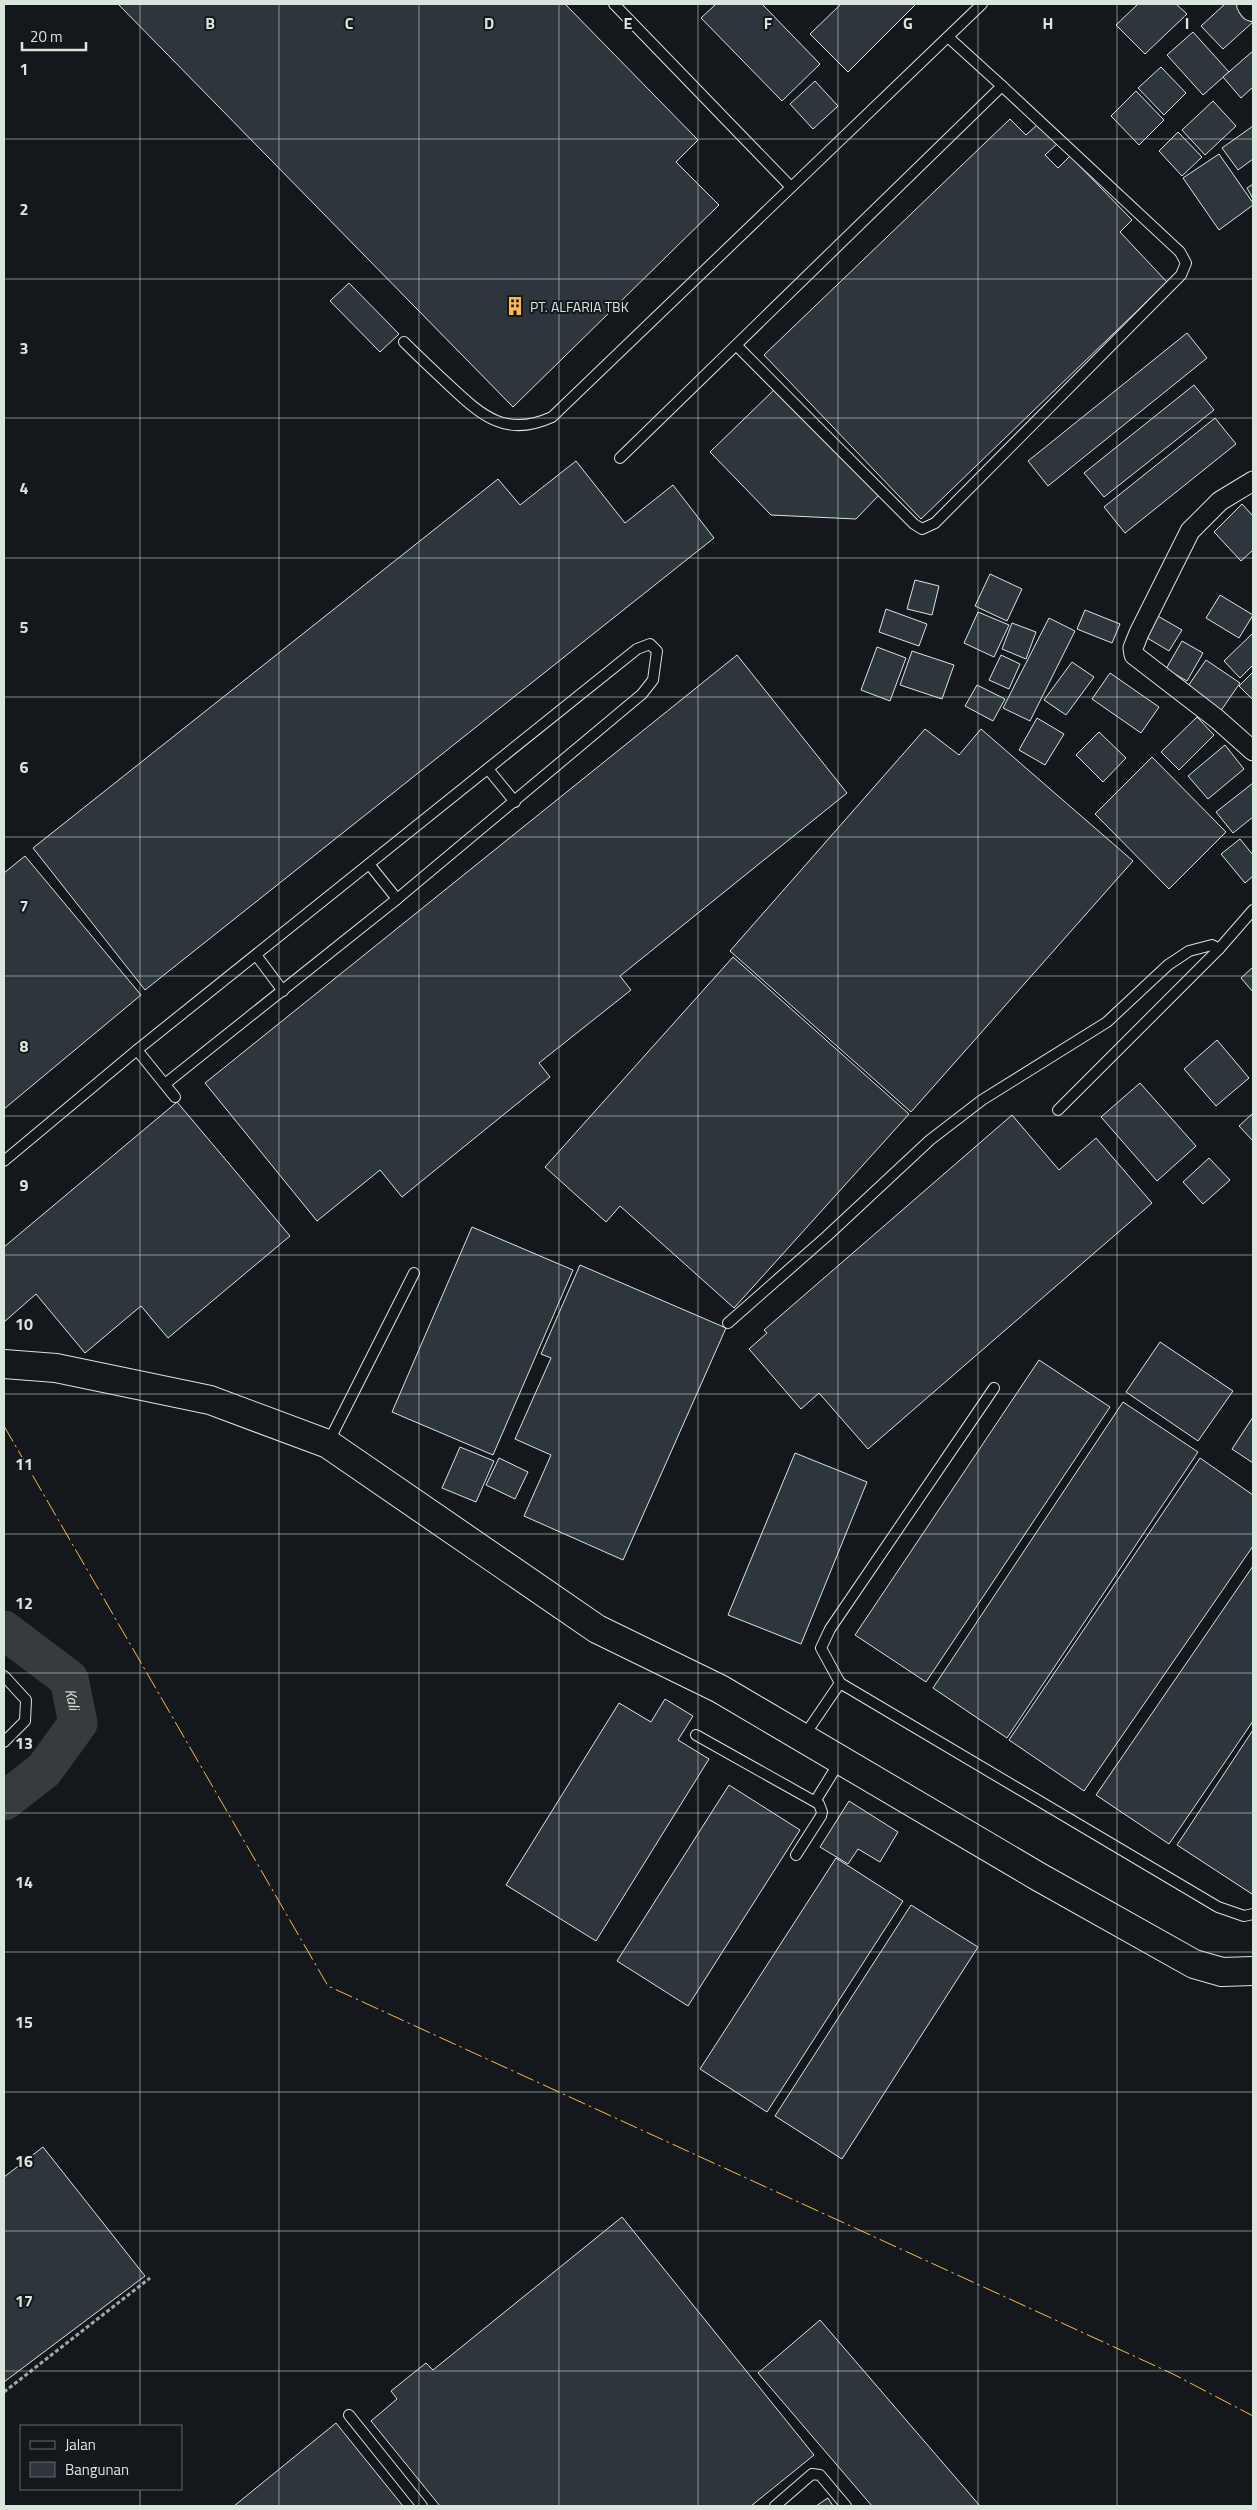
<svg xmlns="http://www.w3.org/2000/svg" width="1257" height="2510" viewBox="0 0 1257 2510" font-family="'Titillium Web',sans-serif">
  <rect width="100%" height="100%" fill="#14181c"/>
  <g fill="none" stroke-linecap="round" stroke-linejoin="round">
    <path stroke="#363b3e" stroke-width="39" id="s1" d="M4 1630 69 1679 78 1723 44 1770 4 1801"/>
  </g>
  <g fill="#2c363c" stroke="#d8e6dc">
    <polygon points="118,4 565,4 698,140 676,162 719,205 513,407"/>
    <polygon points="716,4 762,4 820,64 782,101 701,18"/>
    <polygon points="841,4 916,4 848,72 810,34"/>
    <polygon points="1138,4 1176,4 1187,14 1145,54 1116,25"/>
    <polygon points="1225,4 1248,4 1253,10 1253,22 1223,49 1201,26"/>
    <polygon points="1193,32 1229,72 1203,95 1167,55"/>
    <polygon points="1253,51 1253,87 1241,98 1223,77"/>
    <polygon points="1161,67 1186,93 1164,115 1138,88"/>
    <polygon points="815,81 838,106 813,129 790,104"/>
    <polygon points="1136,91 1164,120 1139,145 1111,116"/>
    <polygon points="1213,101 1236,126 1205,155 1182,130"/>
    <polygon points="1010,119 1026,135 1038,124 1057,144 1045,155 1058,168 1070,156 1132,220 1120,232 1167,282 921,519 764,355"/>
    <polygon points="1253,126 1253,159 1238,170 1222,148"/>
    <polygon points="1178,132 1202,157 1182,176 1159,151"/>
    <polygon points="1219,154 1253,203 1253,205 1219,230 1183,178"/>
    <polygon points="1253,184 1253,199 1247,188"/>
    <polygon points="349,283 399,334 380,352 330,301"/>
    <polygon points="1187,333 1207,358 1048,486 1028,461"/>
    <polygon points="1194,385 1214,410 1104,497 1084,473"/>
    <polygon points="776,388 881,493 856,519 771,515 710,452"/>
    <polygon points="1215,418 1236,444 1125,533 1104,507"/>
    <polygon points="576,461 625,523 673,485 714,538 145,990 33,848 498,479 520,505"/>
    <polygon points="1242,504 1253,516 1253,550 1241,561 1214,532"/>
    <polygon points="990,574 1022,589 1007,621 975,606"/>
    <polygon points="915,580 939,586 932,615 907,609"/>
    <polygon points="1220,595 1253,615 1239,638 1206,618"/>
    <polygon points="886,609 927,624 919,646 879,632"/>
    <polygon points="1085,610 1120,624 1112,643 1077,629"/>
    <polygon points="978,612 1009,625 994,657 964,643"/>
    <polygon points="1156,615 1182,630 1169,651 1144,636"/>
    <polygon points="1049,618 1075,631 1030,721 1003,708"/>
    <polygon points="1012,623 1036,632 1026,659 1002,649"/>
    <polygon points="1253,633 1253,665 1240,678 1224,661"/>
    <polygon points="1182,641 1203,653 1187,681 1166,669"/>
    <polygon points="877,647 906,658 890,701 861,690"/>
    <polygon points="912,651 954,665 942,699 900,685"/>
    <polygon points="737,655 847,793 620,976 631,990 539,1063 550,1077 402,1197 380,1170 317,1221 205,1083"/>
    <polygon points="1001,655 1020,664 1009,689 989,680"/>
    <polygon points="1206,660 1240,683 1220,712 1186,689"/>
    <polygon points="1072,662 1094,677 1066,715 1044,700"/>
    <polygon points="1253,672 1253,700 1239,686"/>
    <polygon points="1110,673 1159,707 1141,733 1092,699"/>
    <polygon points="977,685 1005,699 993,721 965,706"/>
    <polygon points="1197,717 1214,735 1179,770 1161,752"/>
    <polygon points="1037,718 1064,734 1045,765 1019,750"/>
    <polygon points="925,729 959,755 981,729 1133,861 911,1112 730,951"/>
    <polygon points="1099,732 1126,758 1103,782 1076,755"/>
    <polygon points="1225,745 1244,769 1208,799 1188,776"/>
    <polygon points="1152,757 1226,832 1169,889 1095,814"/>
    <polygon points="1253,783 1253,817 1233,833 1216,812"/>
    <polygon points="1240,839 1253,855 1253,876 1245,883 1221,854"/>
    <polygon points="25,856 141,995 4,1109 4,873"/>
    <polygon points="733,957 909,1114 734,1308 620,1206 606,1222 545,1167"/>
    <polygon points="1253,967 1253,992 1241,978"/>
    <polygon points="1217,1040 1249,1078 1216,1106 1184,1069"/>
    <polygon points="1140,1083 1196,1146 1157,1181 1101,1117"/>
    <polygon points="177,1102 290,1236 168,1338 141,1306 85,1353 36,1294 4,1322 4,1247"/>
    <polygon points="1253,1113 1253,1141 1239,1126"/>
    <polygon points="1012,1115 1059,1170 1096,1138 1152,1203 868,1449 819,1393 801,1409 749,1349 767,1333 764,1330"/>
    <polygon points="1209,1158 1230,1180 1203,1204 1183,1182"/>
    <polygon points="472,1227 573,1270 493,1455 392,1412"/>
    <polygon points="580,1265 726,1328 623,1560 524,1516 551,1455 515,1439 551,1358 541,1354"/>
    <polygon points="1160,1342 1233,1391 1198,1441 1126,1392"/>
    <polygon points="1039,1360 1110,1407 926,1682 855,1635"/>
    <polygon points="1123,1402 1198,1452 1007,1738 933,1688"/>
    <polygon points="1253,1417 1253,1463 1232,1449"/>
    <polygon points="460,1447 494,1461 476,1502 442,1488"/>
    <polygon points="795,1453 867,1482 801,1644 728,1615"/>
    <polygon points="499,1458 528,1472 515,1499 486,1485"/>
    <polygon points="1200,1458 1253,1495 1253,1546 1084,1791 1009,1740"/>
    <polygon points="1253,1566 1253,1721 1169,1844 1096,1795"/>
    <polygon points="665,1699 693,1716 678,1740 709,1759 596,1941 506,1885 619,1703 651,1722"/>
    <polygon points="1253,1730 1253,1892 1252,1894 1177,1845"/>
    <polygon points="729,1785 800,1830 688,2006 617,1961"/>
    <polygon points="849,1801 898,1832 880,1862 858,1849 848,1864 820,1847"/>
    <polygon points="836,1858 903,1901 767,2112 700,2069"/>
    <polygon points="911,1905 978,1947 842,2159 775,2116"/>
    <polygon points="43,2147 145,2276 4,2382 4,2177"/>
    <polygon points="622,2217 814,2455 751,2506 440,2506 371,2421 397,2399 391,2391 426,2363 433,2370"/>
    <polygon points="820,2320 980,2506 872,2506 758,2373"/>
    <polygon points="336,2423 403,2506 234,2506"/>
    <polygon points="828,2498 833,2506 816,2506"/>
  </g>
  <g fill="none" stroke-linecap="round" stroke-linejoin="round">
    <g stroke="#d8e6dc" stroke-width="12">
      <g id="lane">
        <polyline points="614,4 791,187"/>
        <path d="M404 342C419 357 434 371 449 385 482 416 506 438 552 417L982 4"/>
        <polyline points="737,346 914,524 922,529 935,523 1181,275 1186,263 1180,252 1002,86"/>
        <polyline points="620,458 1002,86 948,37"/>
        <polyline points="488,769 515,802"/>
        <polyline points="369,864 397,899"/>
        <polyline points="256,955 283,991"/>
        <polyline points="137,1050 175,1097"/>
        <polyline points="1058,1110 1219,949 1253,910"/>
        <polyline points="4,1161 137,1050 637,649 650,644 657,651 653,680 642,694 397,899 165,1084"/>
        <polyline points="728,1323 827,1236 930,1140 982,1100 1107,1022 1168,965 1189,951 1212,945 1219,949"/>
        <polyline points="328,1443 414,1273"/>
        <polyline points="4,1676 26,1700 25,1721 4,1742"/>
        <polyline points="840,1683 1218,1907 1244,1916 1253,1914"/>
        <polyline points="696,1735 819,1804 822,1812 821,1816 796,1855"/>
        <polyline points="804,1736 840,1683 821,1648 830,1629 994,1388"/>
        <polyline points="816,1800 840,1761"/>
        <polyline points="349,2415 422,2506"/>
        <polyline points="775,2506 812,2474 820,2475 846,2506"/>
      </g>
    </g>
    <g stroke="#d8e6dc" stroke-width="21">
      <polyline id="street" points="1253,481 1220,501 1190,531 1139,633 1133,648 1134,655 1217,719 1253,751"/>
    </g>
    <g stroke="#d8e6dc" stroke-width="30">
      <g id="secondary">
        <polyline points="1251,4 1253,7"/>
        <polyline points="4,1364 56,1368 210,1400 328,1444 597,1629 720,1689 1039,1877 1194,1964 1222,1972 1253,1971"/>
      </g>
    </g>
    <polyline stroke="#9da8a2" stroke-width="3" stroke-dasharray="4 2.5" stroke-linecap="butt" points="4,2392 150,2278"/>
    <use href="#lane" stroke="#14181c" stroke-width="10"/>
    <use href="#street" stroke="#14181c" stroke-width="19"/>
    <use href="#secondary" stroke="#14181c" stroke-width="28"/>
    <polyline stroke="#ffb74d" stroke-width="1" stroke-dasharray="18 4 2.5 4" stroke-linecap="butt" points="4,1426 328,1986 1173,2374 1253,2416"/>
  </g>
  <path fill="none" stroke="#d8e6dc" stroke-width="1" stroke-opacity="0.55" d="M140 4V2426M279 4V2506M419 4V2506M559 4V2506M698 4V2506M838 4V2506M978 4V2506M1117 4V2506M4 139H1253M4 279H1253M4 418H1253M4 558H1253M4 697H1253M4 837H1253M4 976H1253M4 1116H1253M4 1255H1253M4 1394H1253M4 1534H1253M4 1673H1253M4 1813H1253M4 1952H1253M4 2092H1253M4 2231H1253M4 2371H1253M140 2489V2506"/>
  <defs>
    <g id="building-bare" transform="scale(1.5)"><path d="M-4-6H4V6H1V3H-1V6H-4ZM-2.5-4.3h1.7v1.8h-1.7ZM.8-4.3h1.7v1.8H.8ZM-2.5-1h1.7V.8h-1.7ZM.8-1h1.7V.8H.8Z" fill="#ffb74d" stroke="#14181c" stroke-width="2.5" paint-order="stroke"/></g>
  </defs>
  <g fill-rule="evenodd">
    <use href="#building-bare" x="515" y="306"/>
  </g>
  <g text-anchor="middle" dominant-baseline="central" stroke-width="4" stroke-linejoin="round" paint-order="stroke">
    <g font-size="14" fill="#d8e6dc" stroke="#14181c" text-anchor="start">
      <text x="530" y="306">PT. ALFARIA TBK</text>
    </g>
    <g font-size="15" font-style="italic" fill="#d8e6dc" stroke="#14181c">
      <text stroke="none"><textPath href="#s1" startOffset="102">Kali</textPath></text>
    </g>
  </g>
  <g font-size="16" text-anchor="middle" font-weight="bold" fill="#d8e6dc" stroke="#14181c" stroke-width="4" stroke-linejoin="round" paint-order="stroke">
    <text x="210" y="29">B</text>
    <text x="349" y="29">C</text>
    <text x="489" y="29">D</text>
    <text x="628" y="29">E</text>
    <text x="768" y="29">F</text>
    <text x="908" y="29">G</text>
    <text x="1048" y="29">H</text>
    <text x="1187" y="29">I</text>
    <text x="24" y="75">1</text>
    <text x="24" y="215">2</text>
    <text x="24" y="354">3</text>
    <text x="24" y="494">4</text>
    <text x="24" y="633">5</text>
    <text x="24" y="773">6</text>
    <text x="24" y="912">7</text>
    <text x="24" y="1052">8</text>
    <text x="24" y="1191">9</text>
    <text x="24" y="1330">10</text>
    <text x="24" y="1470">11</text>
    <text x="24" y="1609">12</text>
    <text x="24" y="1749">13</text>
    <text x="24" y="1888">14</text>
    <text x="24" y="2028">15</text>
    <text x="24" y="2167">16</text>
    <text x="24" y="2307">17</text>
  </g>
  <rect width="1257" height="2510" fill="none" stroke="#d8e6dc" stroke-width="10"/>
  <rect x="20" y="2425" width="162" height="65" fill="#14181c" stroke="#626a69"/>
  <rect x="30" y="2441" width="25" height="8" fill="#14181c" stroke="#626a69"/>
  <text x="65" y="2450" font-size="15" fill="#d8e6dc">Jalan</text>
  <rect x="30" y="2462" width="25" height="15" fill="#2c363c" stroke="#626a69"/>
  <text x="65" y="2475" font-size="15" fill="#d8e6dc">Bangunan</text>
  <path d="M22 42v8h64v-8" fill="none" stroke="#d8e6dc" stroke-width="2.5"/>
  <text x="30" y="42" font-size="15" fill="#d8e6dc" stroke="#14181c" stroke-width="4" paint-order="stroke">20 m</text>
</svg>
